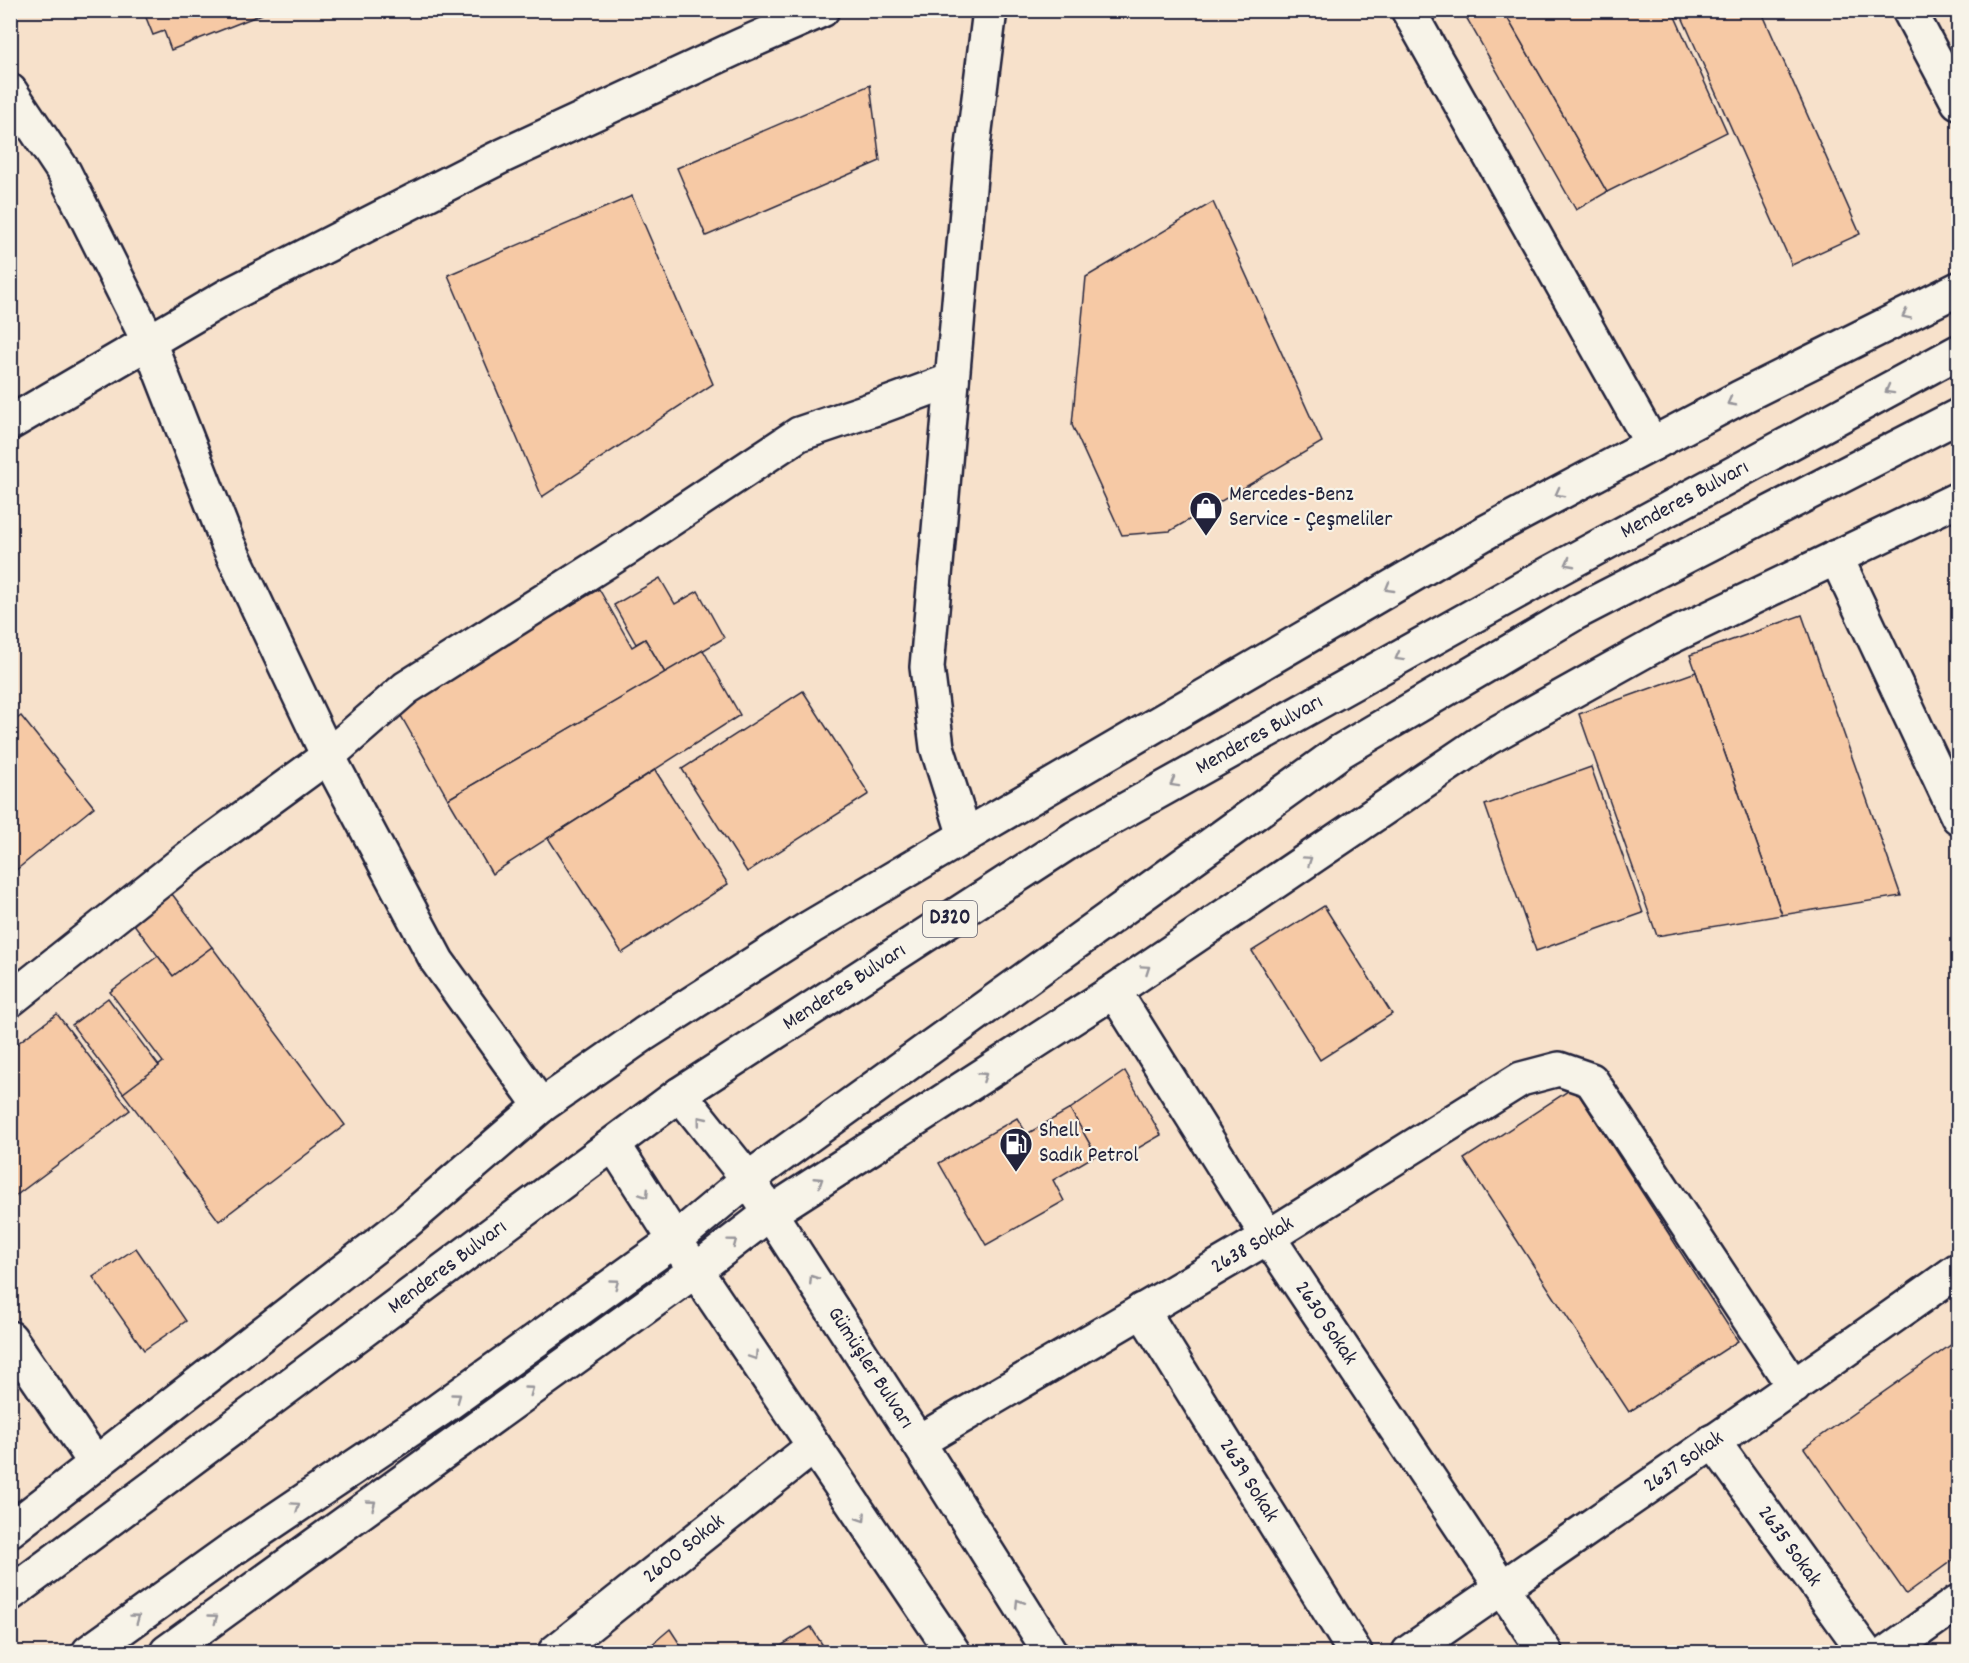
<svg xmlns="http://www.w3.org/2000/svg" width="1969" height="1663" viewBox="0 0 1969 1663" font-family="Dekko,sans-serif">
  <rect width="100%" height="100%" fill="#f7ebdb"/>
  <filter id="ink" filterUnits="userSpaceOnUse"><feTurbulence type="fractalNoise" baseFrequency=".0167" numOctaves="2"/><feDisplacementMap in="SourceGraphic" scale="12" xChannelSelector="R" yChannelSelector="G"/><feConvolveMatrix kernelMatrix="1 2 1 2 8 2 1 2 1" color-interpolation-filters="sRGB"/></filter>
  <g filter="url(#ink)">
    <rect fill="#f7e1cb" x="11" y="11" width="1947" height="1641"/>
    <g fill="#f6c9a5" stroke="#22223b" stroke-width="1.5">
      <polygon points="143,10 260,10 262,14 171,50 164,31 153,35"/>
      <polygon points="1474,10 1503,10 1607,192 1576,210 1465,15"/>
      <polygon points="1503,10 1672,10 1727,132 1607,192"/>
      <polygon points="1679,10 1761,10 1860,234 1792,265"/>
      <polygon points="870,85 880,161 706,236 677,168"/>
      <polygon points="632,196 713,384 542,497 448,275"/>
      <polygon points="1213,202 1322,442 1170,531 1122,535 1072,425 1086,277"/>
      <polygon points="660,578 675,604 698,591 724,638 665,673 645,639 636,644 614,605"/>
      <polygon points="599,589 632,647 645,639 665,673 448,799 396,707"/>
      <polygon points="1802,615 1901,896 1782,915 1690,655"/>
      <polygon points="703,650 740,715 492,874 448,799"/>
      <polygon points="1696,672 1782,915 1657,936 1579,714"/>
      <polygon points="803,691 869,794 747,872 682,769"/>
      <polygon points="21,716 94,807 10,875 10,724"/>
      <polygon points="1591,767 1643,913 1536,951 1485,805"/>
      <polygon points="655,770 728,884 622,953 548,838"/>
      <polygon points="166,886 212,947 173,976 127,915"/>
      <polygon points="1324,906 1392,1014 1320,1060 1252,951"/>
      <polygon points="212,947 345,1125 219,1221 123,1093 163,1062 110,992 158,956 173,976"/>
      <polygon points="108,998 159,1066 123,1093 72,1025"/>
      <polygon points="57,1014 130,1110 10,1200 10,1049"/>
      <polygon points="1125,1071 1161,1135 1121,1158 1096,1155 1070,1109"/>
      <polygon points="1574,1087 1738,1341 1629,1412 1464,1159"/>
      <polygon points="1070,1109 1096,1155 1053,1180 1064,1201 986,1245 939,1163 1017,1118 1027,1134"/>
      <polygon points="136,1248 186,1321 144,1350 93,1277"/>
      <polygon points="1958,1340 1958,1556 1906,1594 1804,1448"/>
      <polygon points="811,1627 827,1652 771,1652"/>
      <polygon points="670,1629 685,1652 643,1652"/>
    </g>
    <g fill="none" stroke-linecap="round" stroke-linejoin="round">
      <g stroke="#22223b" stroke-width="38">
        <g id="minor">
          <polyline points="1408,10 1652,444"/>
          <polyline points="1909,10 1958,102"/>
          <polyline points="10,91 64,172 149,342 228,544 328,756 437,961 541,1106"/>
          <polyline points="10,423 229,295 498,158 740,46 822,10"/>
          <polyline points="1836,557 1958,817"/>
          <polyline points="965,836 937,747 927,667 972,154 990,10"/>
          <path id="s1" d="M1114 991 1268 1237 1545 1652"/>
          <polyline points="10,1000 191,856 328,756 406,688 629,547 799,434 879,407 952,380"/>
          <path id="s2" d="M1142 1310 1355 1652"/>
          <polyline points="10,1338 96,1464"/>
          <path id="s3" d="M1713 1441 1865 1652"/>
          <path id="s4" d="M918 1442 1268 1237 1521 1079 1559 1069 1591 1080 1794 1387"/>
          <path id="s5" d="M555 1652 814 1446"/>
          <path id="s6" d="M1409 1652C1592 1525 1777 1400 1958 1270"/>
          <polyline points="1888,1652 1958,1602"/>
        </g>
      </g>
      <g stroke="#22223b" stroke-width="38">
        <g id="major">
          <path id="s7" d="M680 1094 748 1179 918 1442 1050 1652"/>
          <polyline points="614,1145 675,1240 953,1652"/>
          <polyline points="10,1530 405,1223 541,1106 644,1034 811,927 965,836 1488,531 1739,398 1958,289"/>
          <path id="s8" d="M10 1594 680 1094 1075 838 1550 573 1958 352"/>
          <polyline points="89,1652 231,1550 439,1410 675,1240 748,1179 1341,751 1577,612 1958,416"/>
          <polyline points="167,1652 696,1270 770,1213 1114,991 1486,739 1664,640 1958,499"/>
        </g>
      </g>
      <use href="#minor" stroke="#f7f3e8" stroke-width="33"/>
      <use href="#major" stroke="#f7f3e8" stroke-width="33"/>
    </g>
    <defs><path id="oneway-chevron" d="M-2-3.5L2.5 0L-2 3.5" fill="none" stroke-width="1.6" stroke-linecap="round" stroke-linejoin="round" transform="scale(1.5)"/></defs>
    <g stroke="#97959a">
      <use href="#oneway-chevron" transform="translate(1906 315) rotate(154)"/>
      <use href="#oneway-chevron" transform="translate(1889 390) rotate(151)"/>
      <use href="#oneway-chevron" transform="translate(1731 402) rotate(152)"/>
      <use href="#oneway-chevron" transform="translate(1559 493) rotate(152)"/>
      <use href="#oneway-chevron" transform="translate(1569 563) rotate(152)"/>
      <use href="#oneway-chevron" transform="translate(1389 588) rotate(150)"/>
      <use href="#oneway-chevron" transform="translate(1399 657) rotate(151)"/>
      <use href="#oneway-chevron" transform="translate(1174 783) rotate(151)"/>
      <use href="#oneway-chevron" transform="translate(1308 860) rotate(-34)"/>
      <use href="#oneway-chevron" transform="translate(1146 969) rotate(-34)"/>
      <use href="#oneway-chevron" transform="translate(983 1076) rotate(-33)"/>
      <use href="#oneway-chevron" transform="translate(701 1120) rotate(-129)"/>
      <use href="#oneway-chevron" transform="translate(819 1181) rotate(-33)"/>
      <use href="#oneway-chevron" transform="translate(645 1194) rotate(57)"/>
      <use href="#oneway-chevron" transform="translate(733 1242) rotate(-37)"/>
      <use href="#oneway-chevron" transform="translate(813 1279) rotate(-123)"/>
      <use href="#oneway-chevron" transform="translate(615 1283) rotate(-36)"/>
      <use href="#oneway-chevron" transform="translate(754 1356) rotate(56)"/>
      <use href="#oneway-chevron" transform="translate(530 1390) rotate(-36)"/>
      <use href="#oneway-chevron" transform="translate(457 1397) rotate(-36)"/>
      <use href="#oneway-chevron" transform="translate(372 1504) rotate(-36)"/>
      <use href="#oneway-chevron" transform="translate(296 1506) rotate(-34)"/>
      <use href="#oneway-chevron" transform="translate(862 1518) rotate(56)"/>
      <use href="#oneway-chevron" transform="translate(1019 1603) rotate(-122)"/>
      <use href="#oneway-chevron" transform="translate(136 1618) rotate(-36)"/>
      <use href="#oneway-chevron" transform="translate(214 1618) rotate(-36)"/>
    </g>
  </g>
  <defs>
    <g id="shop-pin" transform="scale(1.725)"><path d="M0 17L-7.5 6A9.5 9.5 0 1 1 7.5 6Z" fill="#22223b" stroke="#f7f3e8"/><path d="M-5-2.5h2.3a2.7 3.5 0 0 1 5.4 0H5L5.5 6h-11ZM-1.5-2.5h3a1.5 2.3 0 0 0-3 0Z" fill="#fff"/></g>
    <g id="fuel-pin" transform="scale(1.725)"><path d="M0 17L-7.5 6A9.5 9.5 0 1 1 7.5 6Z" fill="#22223b" stroke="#f7f3e8"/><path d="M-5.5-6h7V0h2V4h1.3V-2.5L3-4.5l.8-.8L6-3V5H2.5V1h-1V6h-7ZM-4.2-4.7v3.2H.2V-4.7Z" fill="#fff"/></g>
  </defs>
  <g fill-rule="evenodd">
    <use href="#shop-pin" x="1206" y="508"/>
    <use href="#fuel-pin" x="1016" y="1144"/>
  </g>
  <g text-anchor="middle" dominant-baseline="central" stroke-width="4.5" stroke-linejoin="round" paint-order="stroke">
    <rect fill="#f7f3e8" stroke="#62616f" stroke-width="1.5" x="923" y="901" width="54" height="36" rx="4.5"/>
    <g font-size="21" font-weight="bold" fill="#22223b">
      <text x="950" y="919">D320</text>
    </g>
    <g font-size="22" fill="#22223b" stroke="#f7f3e8" text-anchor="start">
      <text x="1229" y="495">Mercedes-Benz<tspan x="1229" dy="25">Service - Çeşmeliler</tspan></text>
      <text x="1039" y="1131">Shell -<tspan x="1039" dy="25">Sadık Petrol</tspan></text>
    </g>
    <g font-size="22" fill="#22223b" stroke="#f7f3e8">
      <text stroke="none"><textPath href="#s8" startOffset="2004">Menderes Bulvarı</textPath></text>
      <text stroke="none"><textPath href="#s8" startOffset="1518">Menderes Bulvarı</textPath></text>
      <text stroke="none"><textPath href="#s8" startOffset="1032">Menderes Bulvarı</textPath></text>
      <text stroke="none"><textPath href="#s4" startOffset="388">2638 Sokak</textPath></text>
      <text stroke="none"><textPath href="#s8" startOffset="546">Menderes Bulvarı</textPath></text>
      <text stroke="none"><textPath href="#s1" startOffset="394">2630 Sokak</textPath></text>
      <text stroke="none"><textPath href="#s7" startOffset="334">Gümüşler Bulvarı</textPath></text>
      <text stroke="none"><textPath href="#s6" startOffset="334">2637 Sokak</textPath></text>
      <text stroke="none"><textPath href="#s2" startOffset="201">2639 Sokak</textPath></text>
      <text stroke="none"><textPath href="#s3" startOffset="130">2635 Sokak</textPath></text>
      <text stroke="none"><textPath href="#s5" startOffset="165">2600 Sokak</textPath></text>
    </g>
  </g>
  <rect width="1969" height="1663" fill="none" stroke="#f7f3e8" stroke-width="36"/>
  <rect x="18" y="18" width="1933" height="1627" fill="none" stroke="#22223b" stroke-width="2" filter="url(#ink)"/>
</svg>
